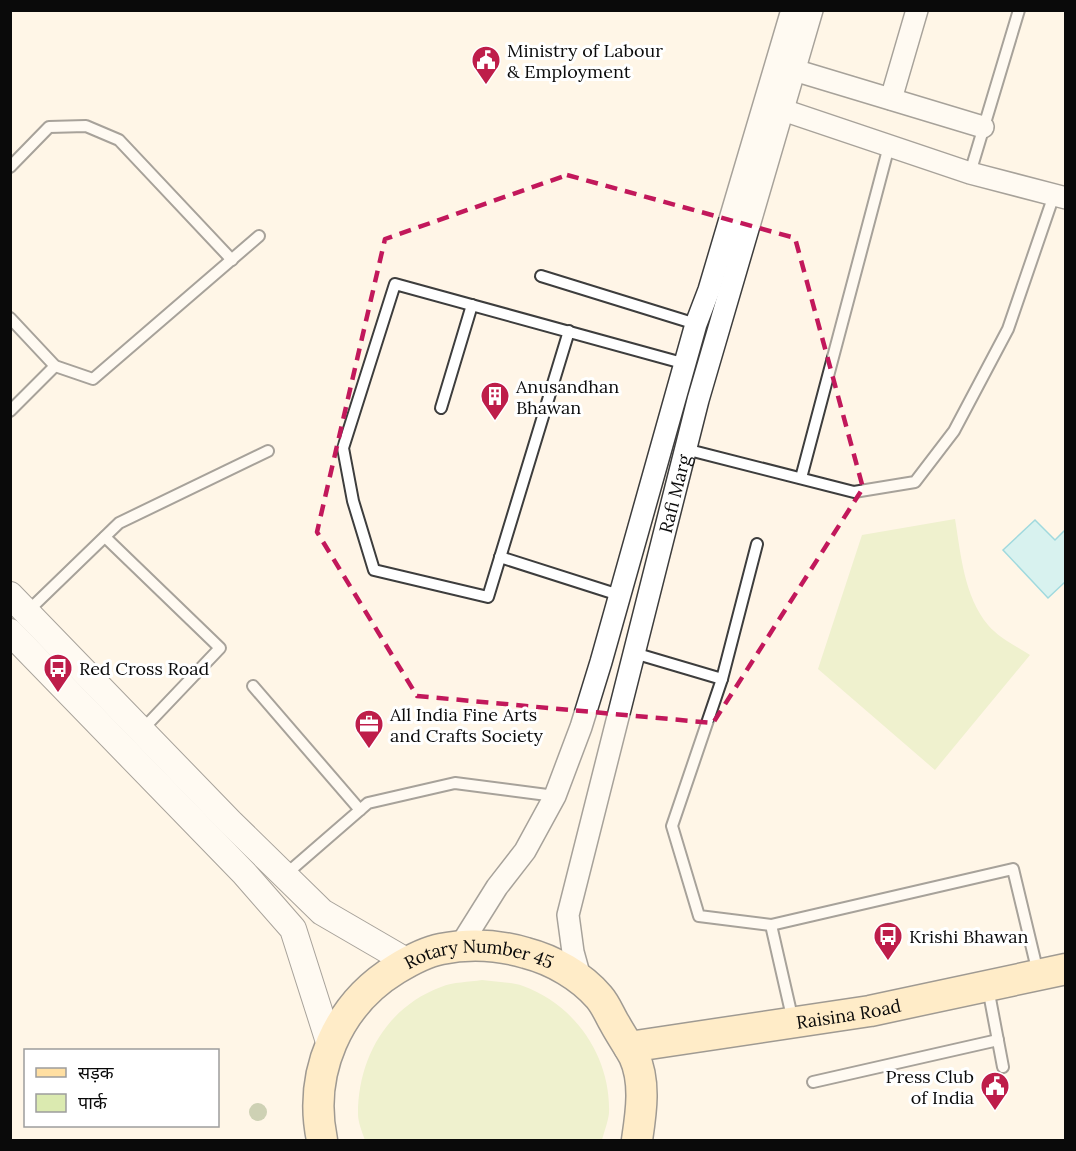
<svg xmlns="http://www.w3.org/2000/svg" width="1076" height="1151" viewBox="0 0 1076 1151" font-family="Lora,'Noto Sans Devanagari',serif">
  <rect width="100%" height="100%" fill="#fff5e7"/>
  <g fill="#dbeab0">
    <path d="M955 519C961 555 964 596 988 625 999 638 1016 646 1030 655L935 770 818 669 862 535Z"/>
    <path d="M482 980C495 982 511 982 523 986 576 1005 611 1058 609 1113 608 1122 604 1132 602 1140H365C362 1132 358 1122 358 1114 358 1058 387 1007 441 987 453 982 469 982 482 980Z"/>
  </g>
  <polygon fill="#a9edf9" stroke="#2db7d2" stroke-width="1.5" points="1035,520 1055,540 1065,530 1065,582 1048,598 1003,550"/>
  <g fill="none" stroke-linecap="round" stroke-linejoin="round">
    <g stroke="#3d3d3d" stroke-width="14">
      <g id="service">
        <polyline points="10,167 49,127 86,126 119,140 232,260"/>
        <polyline points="970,173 1019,10"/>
        <polyline points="541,276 696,324"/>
        <polyline points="10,318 55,366 93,379 259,236"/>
        <polyline points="569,331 488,597 374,570 353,501 343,448 395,284 686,364"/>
        <polyline points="441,408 472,305"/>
        <polyline points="10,411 55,366"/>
        <polyline points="685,449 854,492 915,482 954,431 1008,329 1054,195"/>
        <polyline points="801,478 889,146"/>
        <polyline points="105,537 220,648 142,730"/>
        <polyline points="757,544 722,679 672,826 699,916 771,925"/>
        <polyline points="500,557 619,595"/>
        <polyline points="27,612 119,523 268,451"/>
        <polyline points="634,653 722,679"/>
        <polyline points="253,686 360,810"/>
        <polyline points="285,875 368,803 455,783 555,796"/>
        <polyline points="988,988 1003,1067"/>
        <polyline points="793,1021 771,925 1013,869 1038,973"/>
        <polyline points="813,1082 998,1040"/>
      </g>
    </g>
    <g stroke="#3d3d3d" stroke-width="24">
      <g id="minor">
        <polyline points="794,70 983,127"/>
        <polyline points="891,99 917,10"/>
        <polyline points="783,110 970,173 1066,198"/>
        <polyline points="460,946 497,887 525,851 555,796 581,727 601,662 696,324 709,290 792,10"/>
        <path id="s1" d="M581 981 573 952 568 915 698 400 812 10"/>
      </g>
    </g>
    <g stroke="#3d3d3d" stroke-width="28">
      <g id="tertiary">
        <polyline points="10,595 230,822 322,912 408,962"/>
        <polyline points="10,632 244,873 293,929 330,1045"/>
      </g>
    </g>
    <g stroke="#2c2c2c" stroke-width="33">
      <g id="secondary">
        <path id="s2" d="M629 1047 870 1011 1066 969"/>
        <path id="s3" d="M322 1140C308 1073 337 1005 396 969 409 961 426 952 441 949 470 943 499 945 526 953 553 960 581 976 599 997 606 1005 610 1016 615 1024 621 1035 628 1045 634 1056 646 1082 641 1113 637 1140"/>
      </g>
    </g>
    <use href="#service" stroke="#fff" stroke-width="10"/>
    <use href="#minor" stroke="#fff" stroke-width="21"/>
    <use href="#tertiary" stroke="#fff" stroke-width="26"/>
    <use href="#secondary" stroke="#ffdfa2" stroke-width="30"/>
  </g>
  <circle fill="#92a576" cx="258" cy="1112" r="9"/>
  <path d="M0 0H1076V1151H0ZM567 175 795 238 863 488 713 723 417 696 317 532 385 239Z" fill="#fff5e7" fill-opacity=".55" fill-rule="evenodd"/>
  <path fill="none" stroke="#c2185b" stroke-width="4.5" stroke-dasharray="12 8" stroke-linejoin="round" d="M567 175 795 238 863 488 713 723 417 696 317 532 385 239Z"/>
  <defs>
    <g id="civic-pin" transform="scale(1.5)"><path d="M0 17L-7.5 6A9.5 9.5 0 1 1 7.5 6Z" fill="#be1d4a" stroke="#fff"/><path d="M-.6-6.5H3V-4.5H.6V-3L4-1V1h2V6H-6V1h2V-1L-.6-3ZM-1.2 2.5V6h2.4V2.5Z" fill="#fff"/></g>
    <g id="building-pin" transform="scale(1.5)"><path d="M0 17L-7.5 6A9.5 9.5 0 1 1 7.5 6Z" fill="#be1d4a" stroke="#fff"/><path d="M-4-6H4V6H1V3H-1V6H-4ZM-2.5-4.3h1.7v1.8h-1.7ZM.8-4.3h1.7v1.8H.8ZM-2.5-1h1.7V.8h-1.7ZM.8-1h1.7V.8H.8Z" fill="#fff"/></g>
    <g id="bus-pin" transform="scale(1.5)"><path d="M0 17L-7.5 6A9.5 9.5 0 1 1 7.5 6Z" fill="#be1d4a" stroke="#fff"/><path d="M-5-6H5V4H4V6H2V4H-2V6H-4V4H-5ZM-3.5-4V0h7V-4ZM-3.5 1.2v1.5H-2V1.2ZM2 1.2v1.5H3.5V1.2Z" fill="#fff"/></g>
    <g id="office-pin" transform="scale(1.5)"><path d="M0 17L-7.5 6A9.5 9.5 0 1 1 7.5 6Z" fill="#be1d4a" stroke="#fff"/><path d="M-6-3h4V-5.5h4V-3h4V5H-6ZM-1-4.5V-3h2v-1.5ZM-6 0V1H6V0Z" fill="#fff"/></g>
  </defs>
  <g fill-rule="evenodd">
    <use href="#civic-pin" x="486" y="60"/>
    <use href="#building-pin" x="495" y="396"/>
    <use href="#bus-pin" x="58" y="668"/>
    <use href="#office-pin" x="369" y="724"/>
    <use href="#bus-pin" x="888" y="936"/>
    <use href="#civic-pin" x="995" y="1086"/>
  </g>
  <g text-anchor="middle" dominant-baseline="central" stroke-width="6" stroke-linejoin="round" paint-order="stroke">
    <g font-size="18" fill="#0a0a0a" stroke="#fff" text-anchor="start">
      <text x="507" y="50">Ministry of Labour<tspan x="507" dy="21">&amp; Employment</tspan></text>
      <text x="516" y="386">Anusandhan<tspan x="516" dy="21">Bhawan</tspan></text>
      <text x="79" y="668">Red Cross Road</text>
      <text x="390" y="714">All India Fine Arts<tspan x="390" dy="21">and Crafts Society</tspan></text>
      <text x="909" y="936">Krishi Bhawan</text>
      <text x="974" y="1076" text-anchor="end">Press Club<tspan x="974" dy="21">of India</tspan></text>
    </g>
    <g font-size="18" fill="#0a0a0a" stroke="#fff">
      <text stroke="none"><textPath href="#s1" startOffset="502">Rafi Marg</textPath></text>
      <text stroke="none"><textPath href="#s3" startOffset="286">Rotary Number 45</textPath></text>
      <text stroke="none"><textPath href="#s2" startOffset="222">Raisina Road</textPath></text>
    </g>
  </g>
  <rect width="1076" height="1151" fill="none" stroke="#0a0a0a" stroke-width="24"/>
  <rect x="24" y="1049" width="195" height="78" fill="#ffffff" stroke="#9d9d9d" stroke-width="1.5"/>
  <rect x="36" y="1068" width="30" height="9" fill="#ffdfa2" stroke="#9d9d9d" stroke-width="1.5"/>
  <text x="78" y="1079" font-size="18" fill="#0a0a0a">सड़क</text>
  <rect x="36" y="1094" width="30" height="18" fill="#dbeab0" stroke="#9d9d9d" stroke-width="1.5"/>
  <text x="78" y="1109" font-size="18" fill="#0a0a0a">पार्क</text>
</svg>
